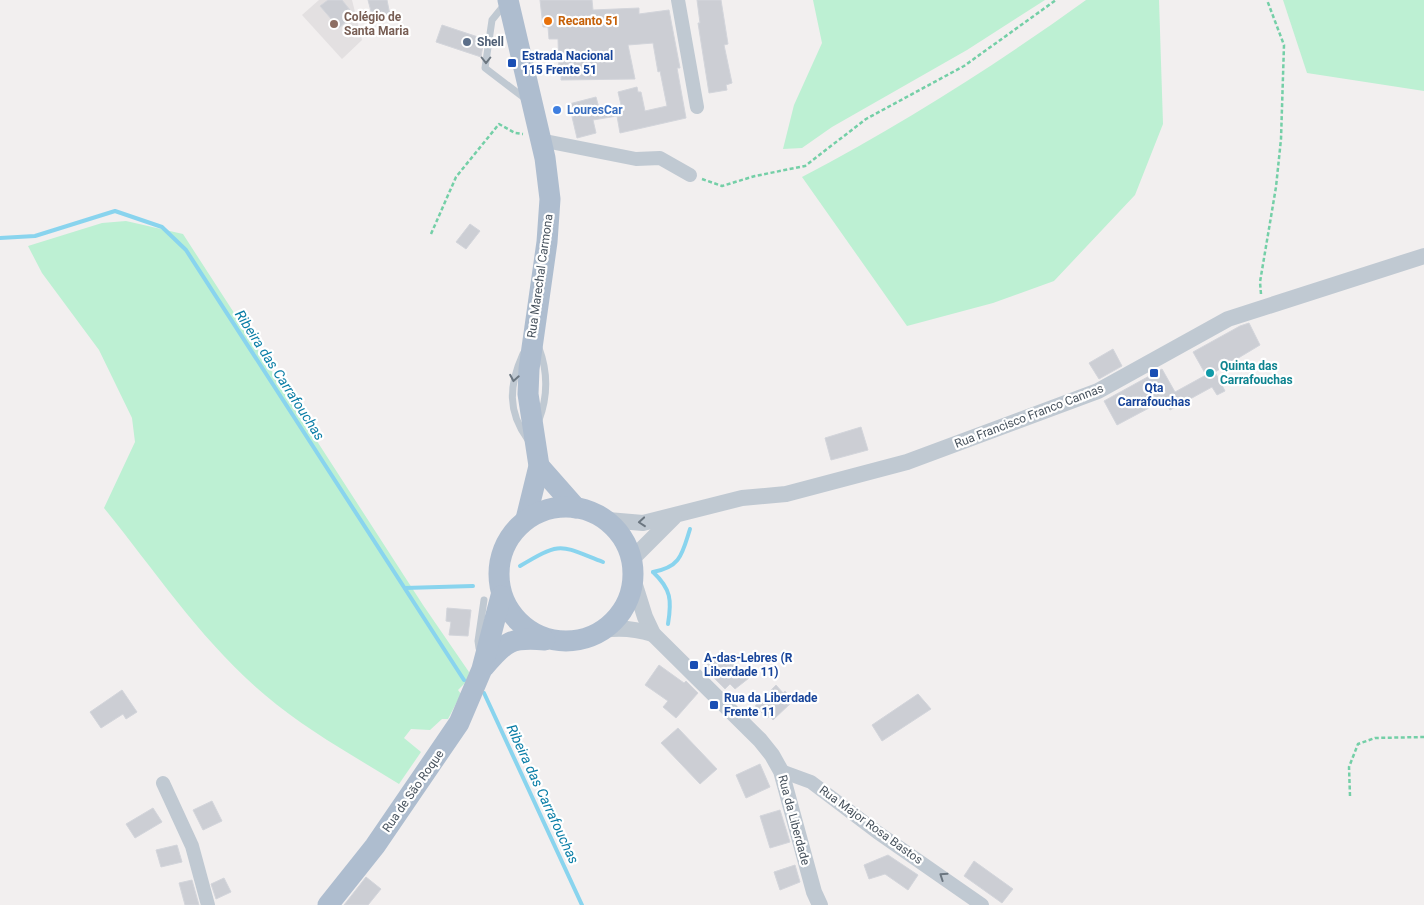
<svg xmlns="http://www.w3.org/2000/svg" width="1424" height="905" viewBox="0 0 1424 905" font-family="Roboto,sans-serif">
  <rect width="100%" height="100%" fill="#f2efef"/>
  <polygon fill="#e3e0e1" points="319,0 352,0 362,40 342,59 302,15"/>
  <g fill="#bdf0d3">
    <polygon points="813,0 1045,0 967,50 832,127 802,148 783,149 794,105 822,43"/>
    <path d="M1086 0H1159L1163 124 1135 195 1054 281 993 303 907 326 802 177C901 125 996 65 1086 0Z"/>
    <polygon points="1283,0 1424,0 1424,91 1307,73"/>
    <path d="M126 221 183 234 423 605 469 672 468 680 458 690 461 694 448 719H442L430 730 411 729 404 738 421 752 399 784C354 756 306 730 265 695 202 642 156 572 104 508L135 442 132 418 99 350 42 273 28 246 102 223Z"/>
  </g>
  <g fill="none" stroke-linecap="round" stroke-linejoin="round">
    <g stroke="#89d4ee" stroke-width="4">
      <polyline points="0,238 35,236 115,211 162,227 186,250 464,680"/>
      <path d="M520 566C562 541 559 545 603 562"/>
      <path d="M653 572C681 567 682 554 690 529"/>
      <path d="M653 572C671 589 672 600 668 624"/>
      <polyline points="405,588 473,586"/>
      <polyline points="484,693 582,905"/>
    </g>
  </g>
  <g fill="#ccced4" stroke="#d3d5db">
    <polygon points="328,0 342,0 350,10 346,13 350,18 339,28 320,6"/>
    <polygon points="368,0 387,0 390,15 373,19"/>
    <polygon points="540,0 592,0 593,10 639,8 639,14 669,10 680,68 677,68 686,118 620,133 617,116 593,120 596,133 577,138 569,104 596,97 599,108 621,105 618,92 637,87 638,92 641,92 645,111 667,106 660,71 658,72 653,43 628,45 635,79 561,80 561,71 559,71 558,39 549,39 548,27 543,27"/>
    <polygon points="697,0 721,0 728,44 724,45 732,83 726,85 727,90 709,93 698,23 700,23"/>
    <polygon points="442,25 484,39 481,57 436,42"/>
    <polygon points="470,224 480,231 466,249 456,242"/>
    <polygon points="1249,323 1260,345 1215,372 1225,391 1217,395 1212,387 1170,410 1164,400 1117,425 1104,401 1162,369 1175,392 1206,375 1193,352 1240,326"/>
    <polygon points="1113,349 1122,366 1099,379 1089,363"/>
    <polygon points="861,427 868,450 831,460 825,438"/>
    <polygon points="447,608 471,610 468,636 449,635 451,622 446,621"/>
    <polygon points="719,654 727,663 731,659 749,678 735,689 730,684 725,689 704,668"/>
    <polygon points="659,665 684,683 686,681 698,693 676,718 663,707 668,701 645,685"/>
    <polygon points="776,685 783,693 785,691 793,701 773,720 770,716 767,718 755,706"/>
    <polygon points="122,690 137,712 126,719 123,714 101,728 90,712"/>
    <polygon points="918,694 931,709 882,741 872,725"/>
    <polygon points="678,728 717,769 700,784 661,743"/>
    <polygon points="760,764 770,787 746,798 736,775"/>
    <polygon points="212,801 222,821 203,830 193,810"/>
    <polygon points="153,808 162,822 135,838 126,824"/>
    <polygon points="780,810 790,842 770,848 760,816"/>
    <polygon points="177,845 182,862 161,867 156,850"/>
    <polygon points="888,855 918,875 908,890 885,874 869,879 864,865"/>
    <polygon points="974,861 1013,889 1002,903 964,876"/>
    <polygon points="795,865 800,882 780,890 774,872"/>
    <polygon points="366,877 381,889 368,905 344,905"/>
    <polygon points="224,878 231,892 216,899 211,884"/>
    <polygon points="192,880 199,905 185,905 179,883"/>
  </g>
  <g fill="none" stroke-linecap="round" stroke-linejoin="round">
    <g stroke="#74cfa7" stroke-width="2.5" stroke-dasharray="4 2.5" stroke-linecap="butt">
      <polyline points="702,179 722,186 755,176 805,166 866,119 964,66 1056,0"/>
      <polyline points="431,234 456,177 499,124 515,133 523,134"/>
      <polyline points="1261,294 1260,282 1276,187 1281,139 1284,45 1267,0"/>
      <polyline points="1350,796 1349,767 1358,744 1375,738 1424,737"/>
    </g>
    <g stroke="#c0c9d2" stroke-width="7">
      <polyline points="505,4 492,20 485,68 527,100"/>
      <path d="M539 348C548 372 548 396 539 420"/>
      <path d="M523 354C509 385 507 411 528 440"/>
      <polyline points="479,648 478,641 484,600"/>
    </g>
    <g stroke="#c0c9d2" stroke-width="14">
      <polyline points="678,0 697,107"/>
      <polyline points="540,140 636,159 660,158 690,175"/>
      <polyline points="781,771 811,782 877,832 982,905"/>
      <polyline points="163,783 192,846 208,905"/>
    </g>
    <g stroke="#c0c9d2" stroke-width="16">
      <polyline points="608,520 643,523 742,498 786,494 907,462 1098,391 1228,319 1424,256"/>
      <polyline points="632,559 674,517"/>
      <polyline points="634,582 645,617 653,634 760,740 772,755 781,771 814,892 820,905"/>
      <path d="M604 630C622 627 636 629 653 634"/>
    </g>
    <g stroke="#aebdcf" stroke-width="21">
      <polyline points="508,0 545,158 550,199 547,242 529,369 528,394 539,466 526,519"/>
      <polyline points="539,466 576,508"/>
      <circle cx="566" cy="574" r="67"/>
      <path d="M484 667C506 641 511 637 545 640"/>
      <polyline points="328,905 375,846 459,723 482,669 501,596"/>
    </g>
  </g>
  <defs><path id="oneway-chevron" d="M-2-3.5L2.5 0L-2 3.5" fill="none" stroke-width="1.6" stroke-linecap="round" stroke-linejoin="round" transform="scale(1.25)"/></defs>
  <g stroke="#6b7680">
    <use href="#oneway-chevron" transform="translate(486 60) rotate(90)"/>
    <use href="#oneway-chevron" transform="translate(514 378) rotate(100)"/>
    <use href="#oneway-chevron" transform="translate(642 522) rotate(175)"/>
    <use href="#oneway-chevron" transform="translate(943 876) rotate(-146)"/>
  </g>
  <circle fill="#e8710a" stroke="#fff" stroke-width="2" cx="548" cy="21" r="5"/>
  <circle fill="#8d6e63" stroke="#fff" stroke-width="2" cx="334" cy="24" r="5"/>
  <circle fill="#5c6f8a" stroke="#fff" stroke-width="2" cx="467" cy="42" r="5"/>
  <g fill="#1a4fb4" stroke="#fff" stroke-width="2">
    <rect x="507" y="58" width="10" height="10" rx="2.5"/>
    <rect x="1149" y="368" width="10" height="10" rx="2.5"/>
    <rect x="689" y="660" width="10" height="10" rx="2.5"/>
    <rect x="709" y="700" width="10" height="10" rx="2.5"/>
  </g>
  <circle fill="#3f7fe0" stroke="#fff" stroke-width="2" cx="557" cy="110" r="5"/>
  <circle fill="#0f9aa8" stroke="#fff" stroke-width="2" cx="1210" cy="373" r="5"/>
  <g text-anchor="middle" dominant-baseline="central" stroke-width="4.5" stroke-linejoin="round" paint-order="stroke">
    <g font-size="12" font-weight="bold" fill="#785e54" stroke="#fff" text-anchor="start">
      <text x="344" y="17">Colégio de<tspan x="344" dy="14">Santa Maria</tspan></text>
    </g>
    <g font-size="12" font-weight="bold" fill="#c56008" stroke="#fff" text-anchor="start">
      <text x="558" y="21">Recanto 51</text>
    </g>
    <g font-size="12" font-weight="bold" fill="#4e5e75" stroke="#fff" text-anchor="start">
      <text x="477" y="42">Shell</text>
    </g>
    <g font-size="12" font-weight="bold" fill="#164399" stroke="#fff" text-anchor="start">
      <text x="522" y="56">Estrada Nacional<tspan x="522" dy="14">115 Frente 51</tspan></text>
      <text x="1154" y="388" text-anchor="middle">Qta<tspan x="1154" dy="14">Carrafouchas</tspan></text>
      <text x="704" y="658">A-das-Lebres (R<tspan x="704" dy="14">Liberdade 11)</tspan></text>
      <text x="724" y="698">Rua da Liberdade<tspan x="724" dy="14">Frente 11</tspan></text>
    </g>
    <g font-size="12" font-weight="bold" fill="#366cbe" stroke="#fff" text-anchor="start">
      <text x="567" y="110">LouresCar</text>
    </g>
    <g font-size="12" fill="#47525d" stroke="#fff">
      <text transform="translate(540 276) rotate(-82)">Rua Marechal Carmona</text>
      <text transform="translate(1029 416) rotate(-21)">Rua Francisco Franco Cannas</text>
      <text transform="translate(413 791) rotate(-55)">Rua de São Roque</text>
      <text transform="translate(794 820) rotate(75)">Rua da Liberdade</text>
      <text transform="translate(871 825) rotate(36)">Rua Major Rosa Bastos</text>
    </g>
    <g font-size="12" font-weight="bold" fill="#0d838f" stroke="#fff" text-anchor="start">
      <text x="1220" y="366">Quinta das<tspan x="1220" dy="14">Carrafouchas</tspan></text>
    </g>
    <g font-size="14" font-style="italic" fill="#097da6" stroke="#fff">
      <text transform="translate(280 375) rotate(57)">Ribeira das Carrafouchas</text>
      <text transform="translate(543 794) rotate(65)">Ribeira das Carrafouchas</text>
    </g>
  </g>
</svg>
